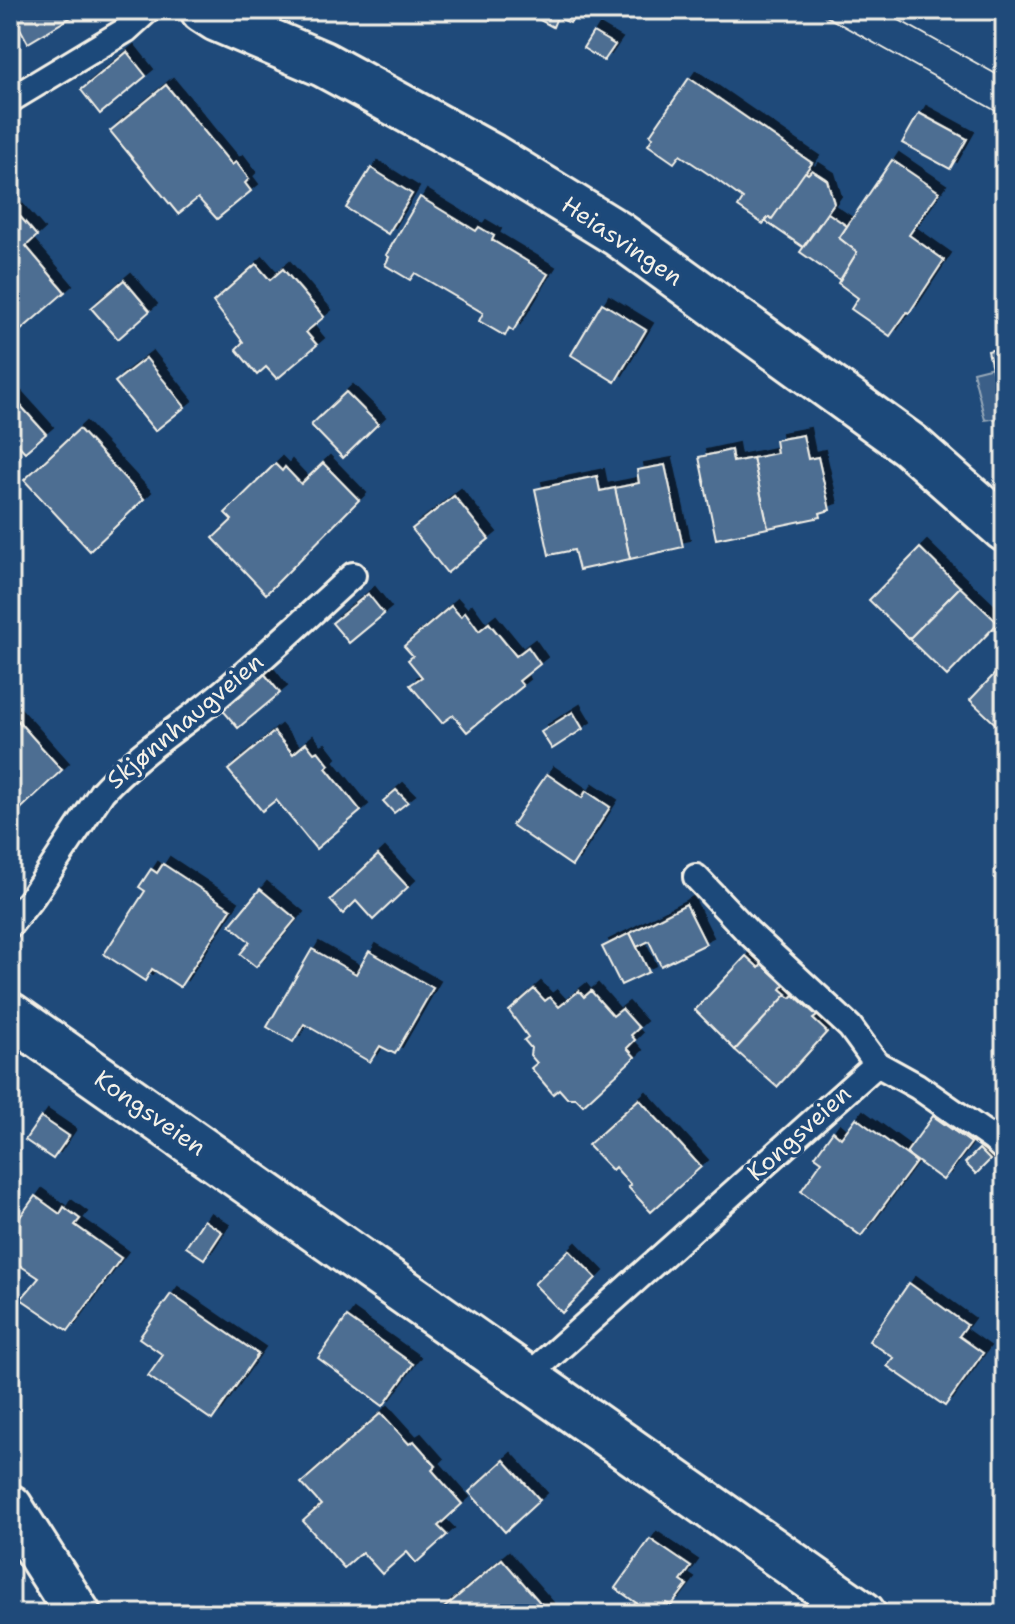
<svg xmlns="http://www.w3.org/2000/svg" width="1015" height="1624" viewBox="0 0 1015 1624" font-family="'Shantell Sans',sans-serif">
  <defs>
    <filter id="shadow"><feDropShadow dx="7" dy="-7" stdDeviation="0" flood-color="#0009"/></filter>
  </defs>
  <rect width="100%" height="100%" fill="#1f4a7a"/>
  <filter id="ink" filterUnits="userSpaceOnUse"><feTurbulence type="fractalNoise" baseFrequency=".0125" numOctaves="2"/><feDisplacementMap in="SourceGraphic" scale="16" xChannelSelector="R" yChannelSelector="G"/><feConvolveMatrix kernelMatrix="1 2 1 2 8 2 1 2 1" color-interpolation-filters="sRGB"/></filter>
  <g filter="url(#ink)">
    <polygon fill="#3a5f88" stroke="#97a8b8" stroke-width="2" points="1005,364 1005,438 1000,418 985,420 973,372"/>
    <g fill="#4d6e92" stroke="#f4f1e8" stroke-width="2" filter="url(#shadow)">
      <polygon points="10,10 83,10 28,43"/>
      <polygon points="578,10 570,23 557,17 553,27 523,11"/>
      <polygon points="593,32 615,45 604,61 583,48"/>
      <polygon points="127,52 146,76 100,114 81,90"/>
      <polygon points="689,78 812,163 772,219 769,217 763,224 738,207 743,199 713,177 680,155 674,163 648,145 653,137 650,135"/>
      <polygon points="166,85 232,165 236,162 249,179 245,183 251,191 217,219 198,198 178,214 110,131"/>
      <polygon points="919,113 967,139 950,169 902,143"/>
      <polygon points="892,160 939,192 909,235 944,260 909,313 907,312 890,336 851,309 858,298 838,283 857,252 839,238"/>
      <polygon points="371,168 412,194 388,234 346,208"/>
      <polygon points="812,170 827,180 834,203 803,247 765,221 769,217 772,219 805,172 808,174"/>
      <polygon points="420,197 476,231 479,227 494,236 492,240 548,274 513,331 509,328 505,336 479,321 483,313 415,273 410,280 385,265 389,257 386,255"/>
      <polygon points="10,205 37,236 26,246 65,292 13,337 10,333"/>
      <polygon points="828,213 847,226 839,238 857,252 840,280 800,252"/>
      <polygon points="256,264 270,280 283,269 324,317 306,332 317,345 277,379 266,367 257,375 236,349 243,342 213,302"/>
      <polygon points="124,280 150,311 118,339 91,308"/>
      <polygon points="602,303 646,330 615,382 571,355"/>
      <polygon points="1005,347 1005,426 988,351"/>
      <polygon points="146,358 185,407 155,431 115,382"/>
      <polygon points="346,392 378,424 343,458 311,425"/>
      <polygon points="12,396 46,434 25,452 10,436 10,398"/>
      <polygon points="79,429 144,499 90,551 24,480"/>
      <polygon points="803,435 808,459 818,457 830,510 820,513 821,517 768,528 753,458 777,453 775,440"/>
      <polygon points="731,450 733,462 753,458 768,528 716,539 699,457"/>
      <polygon points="323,463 359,500 266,594 213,538 232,520 225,513 275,464 282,471 285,467 301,484"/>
      <polygon points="665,465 683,547 630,559 615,488 639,483 637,470"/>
      <polygon points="597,476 600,491 615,488 630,559 579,570 574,550 549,555 535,489"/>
      <polygon points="454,496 489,539 447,573 412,529"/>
      <polygon points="920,548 960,587 909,639 869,600"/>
      <polygon points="960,587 998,623 947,676 909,639"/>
      <polygon points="368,594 384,614 349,643 332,623"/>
      <polygon points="451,606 461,617 465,612 479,631 489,623 516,656 528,647 540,664 519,681 523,686 467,732 453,715 442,723 410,685 422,677 408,660 413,656 404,646"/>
      <polygon points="1005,663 1005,733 970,700"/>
      <polygon points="263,672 280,693 238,728 220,707"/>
      <polygon points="10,712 62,770 10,819"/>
      <polygon points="573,712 583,729 552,749 541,732"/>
      <polygon points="274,732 293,754 306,743 314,753 318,751 329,765 326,768 361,811 316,849 276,800 262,811 228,770"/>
      <polygon points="547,774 582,798 586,791 610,807 572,866 512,825"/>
      <polygon points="396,790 408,802 394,813 383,801"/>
      <polygon points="378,855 408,887 373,920 356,901 343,914 330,900"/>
      <polygon points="163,864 231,909 180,987 152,969 145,981 104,954 145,891 139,887 151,869 157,873"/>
      <polygon points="260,889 296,919 256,967 240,954 250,942 230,925"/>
      <polygon points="686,904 706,944 661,966 649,941 637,947 630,933"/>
      <polygon points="630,933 649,972 621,985 602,947"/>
      <polygon points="312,949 356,974 369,951 433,988 395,1054 380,1046 370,1062 304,1024 293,1042 267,1027"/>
      <polygon points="746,956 759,968 762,964 784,985 781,989 787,994 735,1050 695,1010"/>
      <polygon points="534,989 545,1001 550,997 559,1007 579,991 584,997 591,991 613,1016 622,1009 639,1028 631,1035 635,1040 627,1048 635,1057 583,1105 576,1098 567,1098 559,1089 553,1094 531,1068 537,1063 530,1055 531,1048 524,1040 528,1037 509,1011"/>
      <polygon points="786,995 791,998 794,995 817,1016 813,1019 827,1032 777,1087 735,1050"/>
      <polygon points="639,1099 701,1167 651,1212 628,1187 631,1185 615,1167 612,1170 588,1145"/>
      <polygon points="933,1116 971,1143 943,1180 906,1153"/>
      <polygon points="41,1117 69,1136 53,1159 25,1140"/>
      <polygon points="856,1118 916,1162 861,1236 801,1191 822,1161 815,1156 833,1131 841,1138"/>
      <polygon points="979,1149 990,1160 976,1174 965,1163"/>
      <polygon points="35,1196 60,1214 64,1207 80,1219 75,1225 121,1258 68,1331 21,1299 39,1278 10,1259 10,1231"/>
      <polygon points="204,1220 222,1232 204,1259 186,1247"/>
      <polygon points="569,1250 596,1278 562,1313 534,1284"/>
      <polygon points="909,1283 967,1325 959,1336 983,1353 945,1406 887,1366 894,1358 869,1341"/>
      <polygon points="171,1294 258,1354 212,1420 148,1376 163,1355 139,1338"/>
      <polygon points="347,1317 413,1364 383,1406 318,1358"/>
      <polygon points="381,1413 409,1444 414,1441 436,1466 432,1470 462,1504 438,1526 447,1535 416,1563 407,1552 382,1574 362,1552 344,1568 303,1521 321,1505 301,1483"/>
      <polygon points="504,1460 540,1500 505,1532 469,1492"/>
      <polygon points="650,1539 691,1567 681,1581 687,1585 671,1606 666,1603 658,1614 652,1614 615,1588"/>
      <polygon points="502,1559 550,1614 437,1614"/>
    </g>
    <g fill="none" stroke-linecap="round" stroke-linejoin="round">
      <g stroke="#f4f1e8" stroke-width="30">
        <g id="service">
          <polyline points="10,100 126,30 148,10"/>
          <polyline points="696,877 748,932 850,1027 877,1064 917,1086 993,1139 1005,1150"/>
          <path d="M10 925 33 896 102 792C136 755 177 729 216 698 263 659 308 616 353 575"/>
          <polyline points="527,1377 877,1064"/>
        </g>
      </g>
      <g stroke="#f4f1e8" stroke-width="50">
        <polyline id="minor" points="203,10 217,19 323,64 360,84 491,156 618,234 910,445 1005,529"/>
      </g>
      <g stroke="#f4f1e8" stroke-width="50">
        <polyline id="tertiary" points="10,1507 78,1614"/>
      </g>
      <g stroke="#f4f1e8" stroke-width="50">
        <polyline id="secondary" points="10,1015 863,1614"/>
      </g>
      <use href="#service" stroke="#1f4a7a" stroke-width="24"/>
      <use href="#minor" stroke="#1f4a7a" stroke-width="44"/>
      <use href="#tertiary" stroke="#1f4a7a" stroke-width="44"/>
      <use href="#secondary" stroke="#1f4a7a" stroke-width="44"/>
      <g stroke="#f4f1e8" stroke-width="2">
        <polyline points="815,10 1005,116"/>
        <polyline points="881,10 1005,79"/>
      </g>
    </g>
  </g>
  <g text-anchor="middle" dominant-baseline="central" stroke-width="7" stroke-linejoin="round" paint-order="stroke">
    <g font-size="24" fill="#f4f1e8" stroke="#1f4a7a">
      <text transform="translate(622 241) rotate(34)">Heiasvingen</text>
      <text transform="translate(185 721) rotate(-40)">Skjønnhaugveien</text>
      <text transform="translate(150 1113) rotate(35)">Kongsveien</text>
      <text transform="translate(799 1133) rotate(-42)">Kongsveien</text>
    </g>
  </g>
  <rect width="1015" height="1624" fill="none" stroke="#1f4a7a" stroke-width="40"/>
  <rect x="20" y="20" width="975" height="1584" fill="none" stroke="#f4f1e8" stroke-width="3" filter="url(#ink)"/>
</svg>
